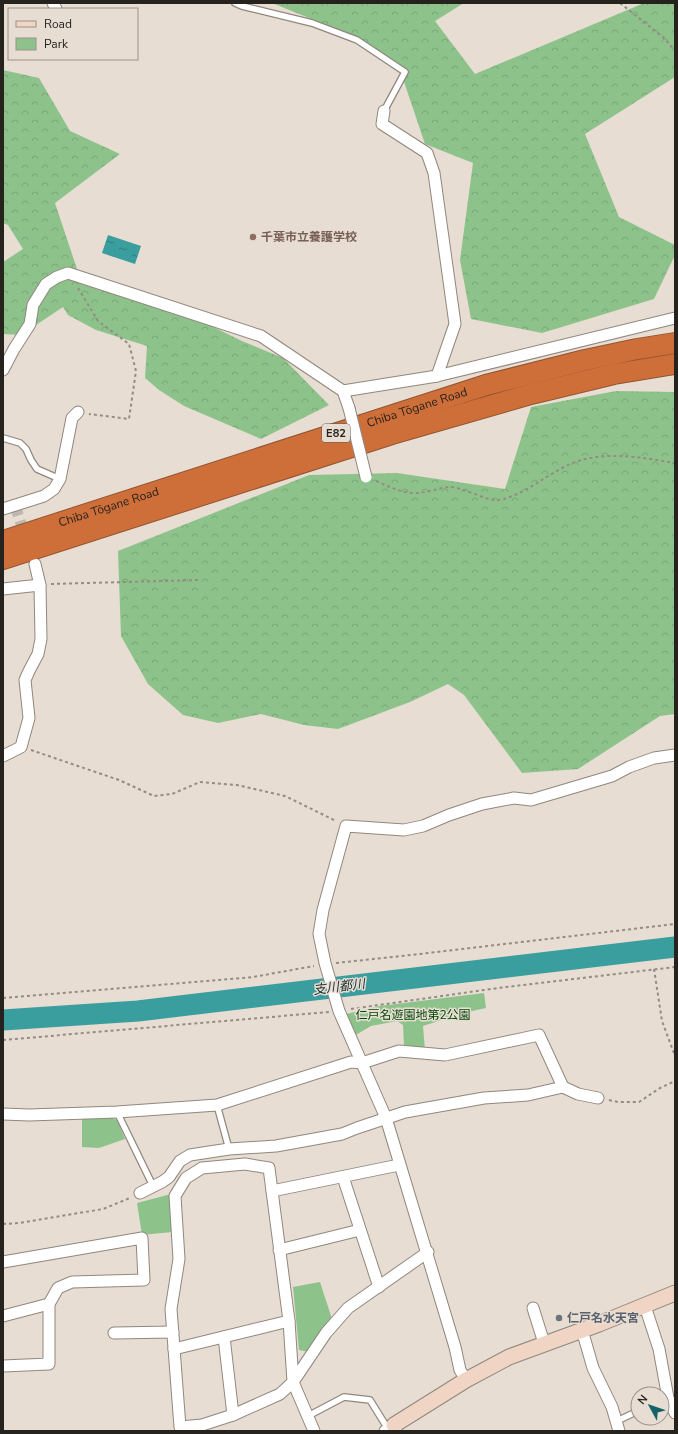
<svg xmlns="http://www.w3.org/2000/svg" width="678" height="1434" viewBox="0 0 678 1434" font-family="'Nunito Sans','Noto Sans JP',sans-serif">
  <defs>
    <pattern id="forest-crowns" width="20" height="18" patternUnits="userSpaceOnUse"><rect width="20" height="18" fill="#8dc38b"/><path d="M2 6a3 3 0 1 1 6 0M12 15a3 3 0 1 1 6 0" fill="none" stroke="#7aa778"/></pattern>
    <pattern id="water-ripples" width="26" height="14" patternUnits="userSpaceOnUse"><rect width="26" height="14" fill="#3a9d9e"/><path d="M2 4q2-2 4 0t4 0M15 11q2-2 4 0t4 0" fill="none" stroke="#318080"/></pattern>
  </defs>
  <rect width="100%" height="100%" fill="#e7ddd3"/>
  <g fill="url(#forest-crowns)">
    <polygon points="272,3 464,3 435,21 475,74 644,3 675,3 675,77 585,134 619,217 675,245 675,255 654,299 542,333 471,319 460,260 473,163 425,144 398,64 361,39"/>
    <polygon points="3,70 39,78 70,131 120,154 55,203 82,284 205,323 242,341 283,358 329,405 261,439 184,406 159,390 145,378 147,346 96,330 68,315 63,307 21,335 3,334 3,262 23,249 8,225 3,223"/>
    <polygon points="616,391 675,392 675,714 660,716 578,769 522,773 464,695 448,684 410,702 338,729 304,725 261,714 218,723 183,715 148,684 121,636 118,551 309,475 397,473 505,489 531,407"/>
  </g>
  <g fill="#8dc38b">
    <polygon points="484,993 486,1008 463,1013 423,1026 425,1050 404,1046 403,1025 397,1021 371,1026 354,1036 346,1014 380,1006"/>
    <polygon points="110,1117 117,1120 125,1139 99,1148 82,1147 82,1118"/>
    <polygon points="171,1194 172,1232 142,1235 137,1203"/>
    <polygon points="320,1282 332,1319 309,1352 299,1350 293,1287"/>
  </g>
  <polygon fill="url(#water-ripples)" points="108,235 141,246 135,264 102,253"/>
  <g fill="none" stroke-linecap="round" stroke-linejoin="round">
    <polyline stroke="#3a9d9e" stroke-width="21" points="3,1020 138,1011 675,947"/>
    <polyline stroke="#c0b8af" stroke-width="11" stroke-dasharray="11 5.5" stroke-linecap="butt" points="15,505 26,539"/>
    <g stroke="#90877e" stroke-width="8">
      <g id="lane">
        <polyline points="235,3 242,6 312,23 357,40 405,72 384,111"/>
        <polyline points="3,438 20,443 26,449 31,460 37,469 60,479"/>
        <polyline points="217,1105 229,1149"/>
        <polyline points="117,1112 153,1186"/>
        <polyline points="308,1416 344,1397 370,1400 388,1429"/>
        <polyline points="617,1421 638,1411"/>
      </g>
    </g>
    <g stroke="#90877e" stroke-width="13">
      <g id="street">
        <polyline points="53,3 56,9"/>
        <polyline points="384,111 382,124 427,153 434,173 455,324 437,376"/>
        <polyline points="3,370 14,349 30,324 33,305 46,284 57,277 68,273 261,336 343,391 349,408"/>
        <polyline points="343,391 437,376 675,318"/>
        <polyline points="3,509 44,496 54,489 60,479 72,418 78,412"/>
        <polyline points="3,589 40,585"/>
        <polyline points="3,756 21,747 29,718 25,680 29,671 38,654 41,639 40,585 35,564"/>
        <polyline points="3,1114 29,1115 117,1112 217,1105 351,1062 362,1063 399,1051 445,1055 539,1035 563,1087"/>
        <polyline points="343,1177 379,1287"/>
        <polyline points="272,1191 399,1165"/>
        <polyline points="140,1193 162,1182 169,1177 180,1161 190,1155 229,1149 276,1146 342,1134 357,1128 405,1112 484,1098 528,1095 563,1087 578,1094 598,1098"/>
        <polyline points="279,1250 360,1230"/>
        <polyline points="3,1262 142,1238 144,1280 72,1282 58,1288 49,1304 49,1364 3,1366"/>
        <polyline points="645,1306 659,1349 668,1398 675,1413"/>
        <polyline points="533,1308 544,1343"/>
        <polyline points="3,1316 49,1304"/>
        <polyline points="582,1330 593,1368 612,1407 619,1431"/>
        <polyline points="114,1333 173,1332"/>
        <polyline points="224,1337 233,1415"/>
        <polyline points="174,1349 289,1321"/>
        <polyline points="466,1380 460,1370 455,1347 386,1118 339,1011 325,963 319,934 323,910 346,826 404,830 423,826 449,815 482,804 514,798 531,800 612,776 629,767 654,758 675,755"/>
        <polyline points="314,1431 293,1382 289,1321 269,1168 245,1164 202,1168 186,1178 175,1196 179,1259 171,1309 180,1427 202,1425 233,1415 280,1394 293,1382 326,1333 348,1308 428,1252"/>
        <polyline points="385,1431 394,1425 396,1431"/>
      </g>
    </g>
    <g stroke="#90877e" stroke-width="17">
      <polyline id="secondary" points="394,1425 466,1380 509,1357 599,1324 675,1293"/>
    </g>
    <g stroke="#935430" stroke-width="22">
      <g id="highway">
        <path id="s1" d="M3 541 486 385 585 360 637 349 675 343"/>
        <polyline points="3,559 392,434 531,394 614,374 675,364"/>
      </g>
    </g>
    <g stroke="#938c85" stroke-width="2" stroke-dasharray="3 3" stroke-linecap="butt">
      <polyline points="620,3 664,38 675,51"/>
      <polyline points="78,288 98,321 129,344 136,371 129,419 89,414"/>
      <path d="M376 481C390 487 403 494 419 493 429 492 439 488 449 487 461 486 488 502 499 500 524 495 542 478 564 467 598 449 639 457 675 463"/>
      <polyline points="51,584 199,580"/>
      <polyline points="31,750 119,780 154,796 172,794 200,782 237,785 285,796 336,821"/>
      <polyline points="336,963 411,955 675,924"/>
      <polyline points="654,969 662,1021 675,1056"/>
      <polyline points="3,998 253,977 314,966"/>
      <polyline points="351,1009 498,988 675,967"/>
      <polyline points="3,1040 329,1012"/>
      <polyline points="609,1100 618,1102 639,1102 660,1088 675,1081"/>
      <polyline points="3,1224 20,1223 103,1209 130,1198"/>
    </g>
    <use href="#lane" stroke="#fff" stroke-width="5.5"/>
    <use href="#street" stroke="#fff" stroke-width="11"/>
    <use href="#secondary" stroke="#f0d4c4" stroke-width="15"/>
    <use href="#highway" stroke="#ce6f3a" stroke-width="20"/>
    <g stroke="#90877e" stroke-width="13" stroke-linecap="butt">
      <polyline id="street-bridge" points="349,408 366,477"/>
    </g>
    <use href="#street-bridge" stroke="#fff" stroke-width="11"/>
  </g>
  <circle fill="#8d6e63" stroke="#e7ddd3" stroke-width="1.5" cx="253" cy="237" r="4"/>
  <circle fill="#6b7280" stroke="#e7ddd3" stroke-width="1.5" cx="559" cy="1318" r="4"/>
  <g text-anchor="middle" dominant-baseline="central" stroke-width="3" stroke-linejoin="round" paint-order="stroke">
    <rect fill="#e7ddd3" stroke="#605a54" stroke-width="1" x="322" y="424" width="28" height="18" rx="3"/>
    <g font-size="11" font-weight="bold" fill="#26221e">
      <text x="336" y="433">E82</text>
    </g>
    <g font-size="12" font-weight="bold" fill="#785e54" stroke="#e7ddd3" text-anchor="start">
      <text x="261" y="237">千葉市立養護学校</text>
    </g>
    <g font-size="12" fill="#26221e" stroke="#e7ddd3">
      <text stroke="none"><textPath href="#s1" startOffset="435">Chiba Tōgane Road</textPath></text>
      <text stroke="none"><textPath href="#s1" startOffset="111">Chiba Tōgane Road</textPath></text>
    </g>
    <g font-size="12" fill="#004605" stroke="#e7ddd3">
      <text x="413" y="1015">仁戸名遊園地第2公園</text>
    </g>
    <g font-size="12" font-weight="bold" fill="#5b616d" stroke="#e7ddd3" text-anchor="start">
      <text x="567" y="1318">仁戸名水天宮</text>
    </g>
    <g font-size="13" font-style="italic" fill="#203636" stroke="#e7ddd3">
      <text transform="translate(339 987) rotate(-7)">支川都川</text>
    </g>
  </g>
  <rect width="678" height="1434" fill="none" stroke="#26221e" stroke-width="8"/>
  <rect x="8" y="8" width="130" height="52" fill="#e7ddd3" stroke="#9a928b"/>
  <rect x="16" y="21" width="20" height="6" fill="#f0d4c4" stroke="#9a928b"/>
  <text x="44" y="28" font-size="12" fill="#26221e">Road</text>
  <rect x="16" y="38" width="20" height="12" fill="#8dc38b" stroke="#9a928b"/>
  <text x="44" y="48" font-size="12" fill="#26221e">Park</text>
  <g transform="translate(650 1406) rotate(310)"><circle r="19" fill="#e7ddd3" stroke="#9a928b"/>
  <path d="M0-3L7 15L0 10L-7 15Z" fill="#126267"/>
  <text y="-6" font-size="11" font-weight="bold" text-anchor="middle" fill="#26221e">N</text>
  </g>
</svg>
